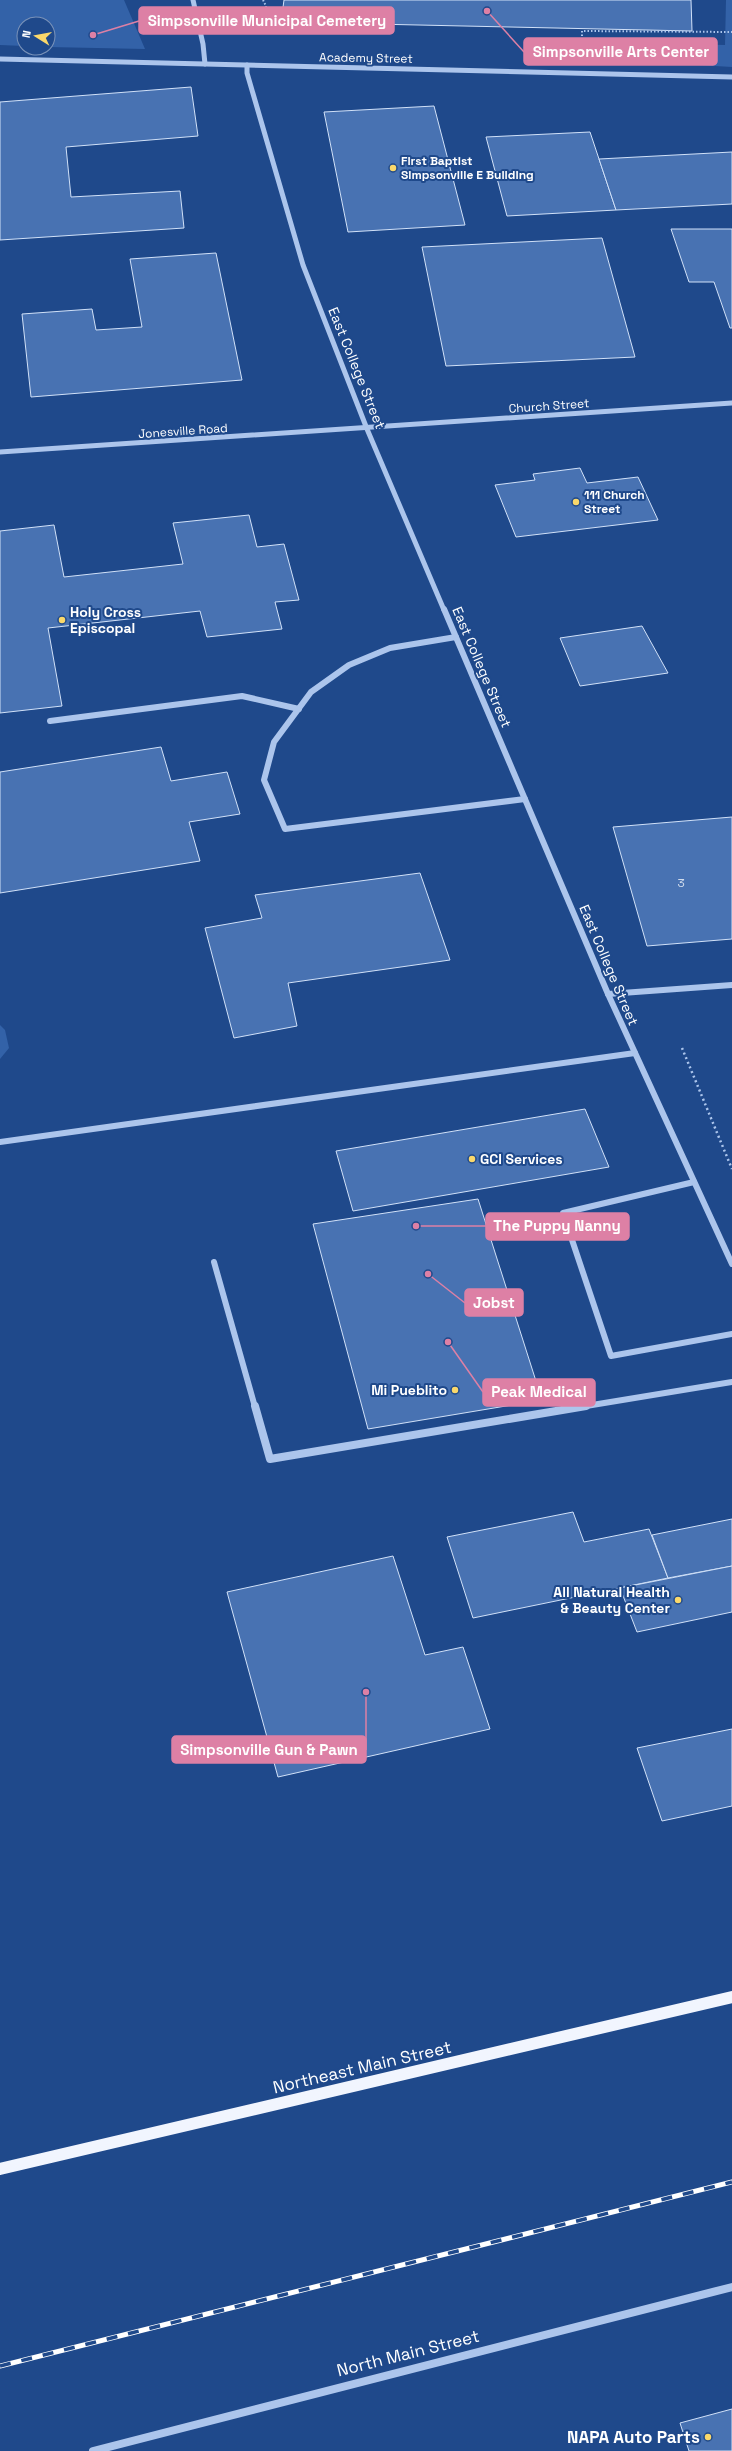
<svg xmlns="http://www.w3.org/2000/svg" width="732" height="2451" viewBox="0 0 732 2451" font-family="'Space Grotesk',sans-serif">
  <rect width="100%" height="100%" fill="#1f498b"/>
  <g fill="#3362a8">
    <polygon points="0,0 124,0 145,49 48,47 48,24 24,24 24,46 0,45"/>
    <polygon points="726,0 732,0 732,67 614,60 610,42 725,45"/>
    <polygon points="0,1025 5,1030 9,1048 0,1059"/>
  </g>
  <g fill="#4872b2" stroke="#d1e1f8">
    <polygon points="284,0 691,0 692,31 281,22"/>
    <polygon points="191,87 198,136 66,147 71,197 180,191 184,228 0,240 0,102"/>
    <polygon points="434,106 465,225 348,232 324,112"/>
    <polygon points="590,132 616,210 507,216 486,137"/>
    <polygon points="732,152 732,204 616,210 599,159"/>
    <polygon points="671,229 732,229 732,328 730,328 714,282 689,282"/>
    <polygon points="602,238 635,357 446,366 422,247"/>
    <polygon points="216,253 242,380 31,397 22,314 92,309 96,330 142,327 130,259"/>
    <polygon points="580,468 587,483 638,477 658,520 516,537 495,485 535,480 533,474"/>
    <polygon points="249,515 257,547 284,544 299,600 275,602 282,629 207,637 200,611 48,628 62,706 0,713 0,531 54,525 64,577 183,564 173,523"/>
    <polygon points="642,626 668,673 580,686 560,638"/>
    <polygon points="161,747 171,781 227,772 240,814 189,822 200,861 0,893 0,772"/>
    <polygon points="732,817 732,939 647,946 613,827"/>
    <polygon points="420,873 450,960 288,983 297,1026 234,1038 205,928 262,918 255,895"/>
    <polygon points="585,1109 609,1167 353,1211 336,1151"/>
    <polygon points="478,1199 542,1400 368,1429 313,1224"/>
    <polygon points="573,1512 584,1542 649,1529 668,1578 473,1618 447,1537"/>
    <polygon points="732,1519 732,1566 668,1578 652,1535"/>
    <polygon points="393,1556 425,1655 463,1647 490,1729 278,1777 227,1592"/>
    <polygon points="732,1566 732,1612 637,1632 620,1588"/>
    <polygon points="732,1729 732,1806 662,1821 637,1748"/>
    <polygon points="732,2409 732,2451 689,2451 680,2423"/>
  </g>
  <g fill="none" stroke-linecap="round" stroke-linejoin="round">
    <g stroke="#acc5ec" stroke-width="2" stroke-dasharray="1.5 2" stroke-linecap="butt">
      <polyline points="263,0 266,6 267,29"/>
      <polyline points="582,36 582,31 732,32"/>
    </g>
    <polyline stroke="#acc5ec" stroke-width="2.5" stroke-dasharray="2 3" stroke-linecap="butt" points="682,1048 732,1169"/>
    <g stroke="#acc5ec" stroke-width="5">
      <polyline points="193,0 203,44 205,64"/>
      <polyline points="0,59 732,77"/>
      <polyline points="247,65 247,73 303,265 367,429 444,610"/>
      <polyline points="0,452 732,403"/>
    </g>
    <g stroke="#acc5ec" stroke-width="6">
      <polyline points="444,609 608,994 732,1264"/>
      <polyline points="456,637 390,648 349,665 311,692 274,742 264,780 285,829 525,799"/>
      <polyline points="50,721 242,696 299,709"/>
      <polyline points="608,994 732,985"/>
      <polyline points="0,1142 635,1053"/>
      <polyline points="694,1182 563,1213 611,1356 732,1334"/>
      <polyline points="214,1262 255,1407"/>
      <polyline points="580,1407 732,1382"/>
    </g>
    <g stroke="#acc5ec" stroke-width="8">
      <polyline points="255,1406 270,1459 586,1406"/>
      <polyline points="93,2451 732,2287"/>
    </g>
    <polyline stroke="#f1f5fe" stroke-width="12" points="0,2169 732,1997"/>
    <g stroke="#fff" stroke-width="5">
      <polyline id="rail" points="0,2366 732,2182"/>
    </g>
    <use href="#rail" stroke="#1f498b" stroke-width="3.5" stroke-dasharray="11" stroke-linecap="butt"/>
  </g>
  <g fill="#fad86b" stroke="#1f498b" stroke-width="1.5">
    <circle cx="393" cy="168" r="4"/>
    <circle cx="576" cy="502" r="4"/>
    <circle cx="62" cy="620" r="4"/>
    <circle cx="472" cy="1159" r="4"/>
    <circle cx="455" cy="1390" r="4"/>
    <circle cx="678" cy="1600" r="4"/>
    <circle cx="708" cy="2437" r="4"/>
  </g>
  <g text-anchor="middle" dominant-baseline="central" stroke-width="4" stroke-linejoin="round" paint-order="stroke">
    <g font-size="12" fill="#fff" stroke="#1f498b">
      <text transform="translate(366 58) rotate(1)">Academy Street</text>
      <text transform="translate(549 406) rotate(-4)">Church Street</text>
      <text transform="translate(183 431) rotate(-4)">Jonesville Road</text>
    </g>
    <g font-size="12" font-weight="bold" fill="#fff" stroke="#1f498b" text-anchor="start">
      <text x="401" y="161">First Baptist<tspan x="401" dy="14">Simpsonville E Building</tspan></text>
      <text x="584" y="495">111 Church<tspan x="584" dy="14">Street</tspan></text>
    </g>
    <g font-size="12" fill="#d1dcec">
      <text x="681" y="883">3</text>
    </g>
    <g font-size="14" fill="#fff" stroke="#1f498b">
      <text transform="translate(357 368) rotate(68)">East College Street</text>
      <text transform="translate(482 667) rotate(67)">East College Street</text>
      <text transform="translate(609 965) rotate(67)">East College Street</text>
    </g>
    <g font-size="14" font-weight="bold" fill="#fff" stroke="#1f498b" text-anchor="start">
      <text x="70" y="612">Holy Cross<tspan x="70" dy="16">Episcopal</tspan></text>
      <text x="480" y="1159">GCI Services</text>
      <text x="447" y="1390" text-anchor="end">Mi Pueblito</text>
      <text x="670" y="1592" text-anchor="end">All Natural Health<tspan x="670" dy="16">&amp; Beauty Center</tspan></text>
    </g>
    <g font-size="17" fill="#fff" stroke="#1f498b">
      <text transform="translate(362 2067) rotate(-13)">Northeast Main Street</text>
      <text transform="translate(408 2353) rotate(-14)">North Main Street</text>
    </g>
    <g font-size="17" font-weight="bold" fill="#fff" stroke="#1f498b" text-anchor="end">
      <text x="700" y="2437">NAPA Auto Parts</text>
    </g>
  </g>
  <path fill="none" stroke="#dd80a5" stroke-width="1.5" d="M93 35L139 21M487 11L524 52M416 1226L486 1226M428 1274L465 1303M448 1342L483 1392M366 1692L366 1750"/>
  <g fill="#dd80a5" stroke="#1f498b" stroke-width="1.5">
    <circle cx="93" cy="35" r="4"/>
    <circle cx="487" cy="11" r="4"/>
    <circle cx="416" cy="1226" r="4"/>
    <circle cx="428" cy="1274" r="4"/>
    <circle cx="448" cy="1342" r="4"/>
    <circle cx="366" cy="1692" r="4"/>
  </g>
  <g fill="#dd80a5" stroke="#dd80a5" stroke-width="1.5">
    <rect x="139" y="7" width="255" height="27" rx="4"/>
    <rect x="524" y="38" width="193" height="27" rx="4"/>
    <rect x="486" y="1213" width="143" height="27" rx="4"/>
    <rect x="465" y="1289" width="58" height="27" rx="4"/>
    <rect x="483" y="1379" width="112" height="27" rx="4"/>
    <rect x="172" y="1736" width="194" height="27" rx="4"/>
  </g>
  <g font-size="15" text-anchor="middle" font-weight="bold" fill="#fff">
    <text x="267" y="26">Simpsonville Municipal Cemetery</text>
    <text x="621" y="57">Simpsonville Arts Center</text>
    <text x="557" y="1231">The Puppy Nanny</text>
    <text x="494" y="1308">Jobst</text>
    <text x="539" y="1397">Peak Medical</text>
    <text x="269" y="1755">Simpsonville Gun &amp; Pawn</text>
  </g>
  <g transform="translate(36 36) rotate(281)"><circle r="19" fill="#1f498b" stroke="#7992b9"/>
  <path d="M0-3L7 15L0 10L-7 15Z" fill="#fad86b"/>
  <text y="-6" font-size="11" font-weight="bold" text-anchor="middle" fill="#ffffff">N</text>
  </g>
</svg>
